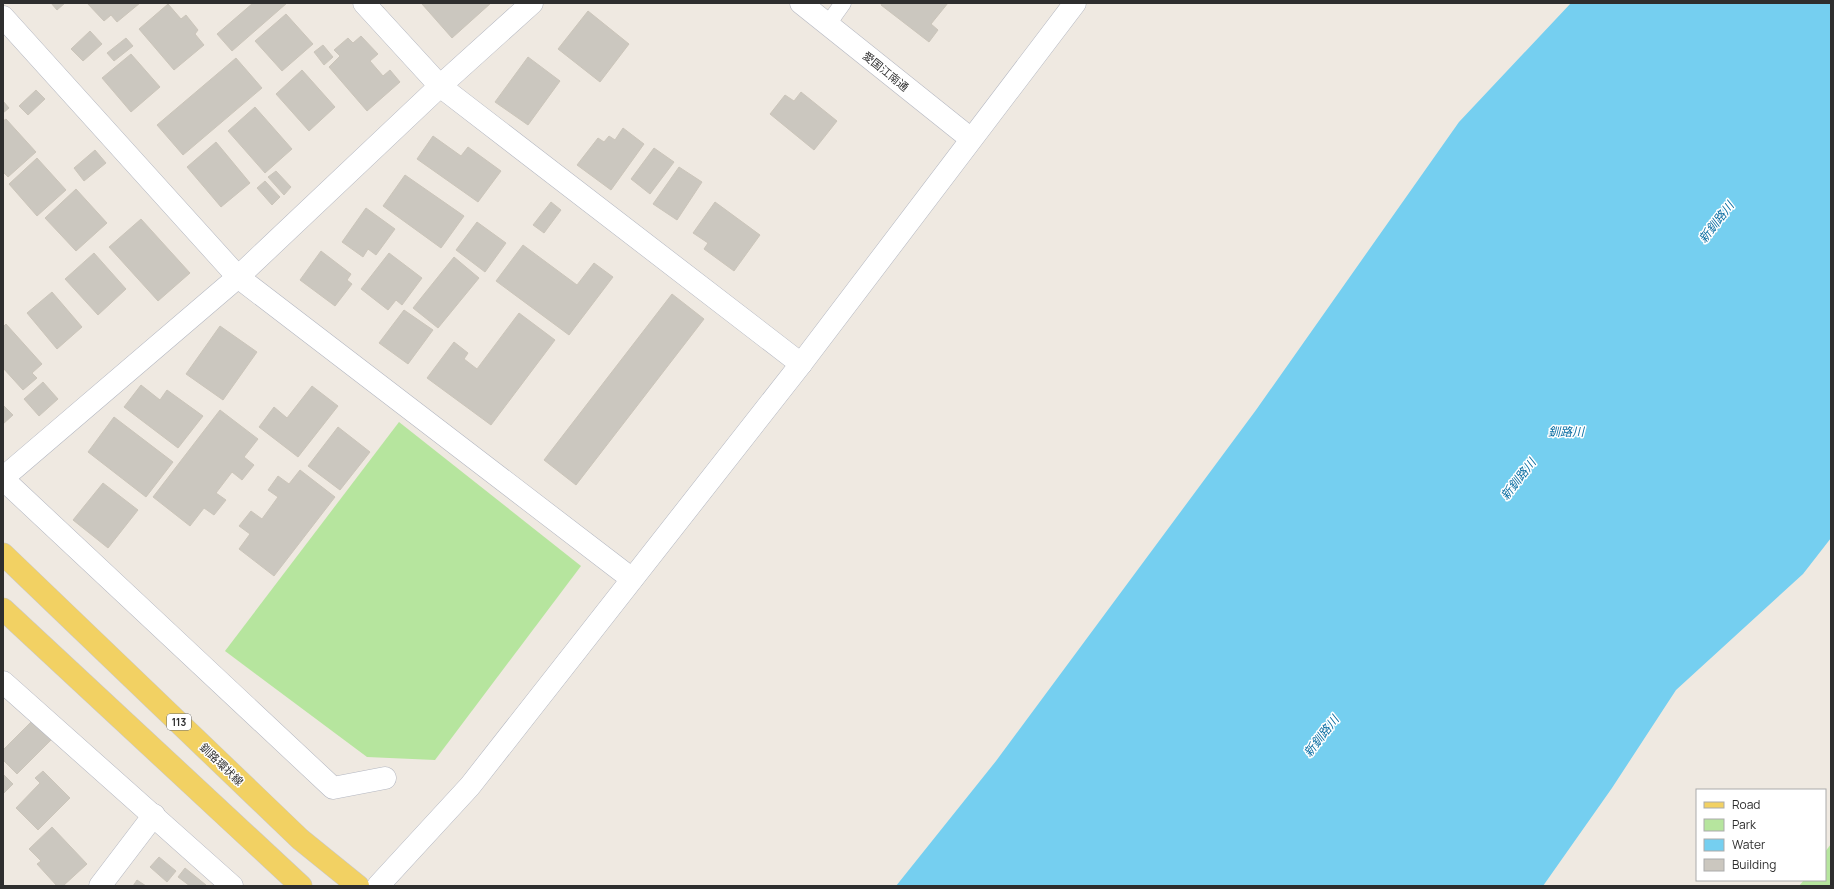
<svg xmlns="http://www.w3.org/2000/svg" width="1834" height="889" viewBox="0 0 1834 889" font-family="Manrope,'Noto Sans JP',sans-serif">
  <rect width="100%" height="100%" fill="#efe9e1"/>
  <g fill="#b6e59e">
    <polygon points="399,422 581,566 435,760 367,757 225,651"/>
    <polygon points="1831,844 1831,886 1799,886 1804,880 1825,880 1825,852"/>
  </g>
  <polygon fill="#75cff0" points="1571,3 1831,3 1831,538 1803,574 1676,690 1612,788 1543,886 896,886 996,761 1256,410 1459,122"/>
  <g fill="#cbc7bf" stroke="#cbc5ba">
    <polygon points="51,3 65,3 57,10"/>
    <polygon points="87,3 140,3 117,22 111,15 104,21"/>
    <polygon points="253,3 287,3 232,51 217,34"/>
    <polygon points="423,3 491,3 452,38 422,4"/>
    <polygon points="882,3 948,3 931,24 938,30 929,42 881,5"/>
    <polygon points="168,4 181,19 186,15 198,30 195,34 204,45 174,70 139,29"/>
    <polygon points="588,11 629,44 600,82 558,49"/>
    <polygon points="286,14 313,44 282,71 255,41"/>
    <polygon points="90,31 102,44 83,61 71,49"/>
    <polygon points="361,36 378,54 370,61 383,76 390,70 400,82 367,111 329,67 340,56 334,50 348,38 353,43"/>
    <polygon points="126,38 133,46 114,61 107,53"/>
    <polygon points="323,45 333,57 324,65 314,52"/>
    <polygon points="131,54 160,87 131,112 102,78"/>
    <polygon points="528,57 560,81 528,125 495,102"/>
    <polygon points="236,58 262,88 183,155 157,125"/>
    <polygon points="302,70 335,107 309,131 276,94"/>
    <polygon points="36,90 45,99 28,115 19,106"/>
    <polygon points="801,92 837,121 814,150 770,114 785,95 794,101"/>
    <polygon points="3,101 9,108 3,113"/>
    <polygon points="255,107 292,149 265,173 228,131"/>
    <polygon points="6,119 36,152 8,177 3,172 3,121"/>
    <polygon points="623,128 644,144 611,190 577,165 598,138 604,142 609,136 615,140"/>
    <polygon points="433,136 461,156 468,147 501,171 478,202 417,159"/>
    <polygon points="216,142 250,183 221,207 187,167"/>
    <polygon points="654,148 674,162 650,194 631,179"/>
    <polygon points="95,150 106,163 84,181 74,168"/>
    <polygon points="37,158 66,190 37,216 9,184"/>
    <polygon points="679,167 702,182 677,220 653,204"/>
    <polygon points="276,171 291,187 284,195 268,177"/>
    <polygon points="405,175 464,216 441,248 383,206"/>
    <polygon points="265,181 280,197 272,205 257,188"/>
    <polygon points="76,189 107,223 76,251 45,218"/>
    <polygon points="551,202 561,210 544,233 533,225"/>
    <polygon points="715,202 760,235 734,271 704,249 708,243 693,233"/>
    <polygon points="366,208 395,229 376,255 368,249 363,257 342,242"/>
    <polygon points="141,219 190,273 158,301 109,247"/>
    <polygon points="477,222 506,243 485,272 456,250"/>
    <polygon points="523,245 577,285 594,263 613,277 569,335 496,281"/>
    <polygon points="321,251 351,274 347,280 352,284 335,306 300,280"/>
    <polygon points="94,253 126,289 98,315 65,279"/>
    <polygon points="389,253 422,278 402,305 396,300 388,310 361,289"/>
    <polygon points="454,257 479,278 438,328 413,308"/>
    <polygon points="52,292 82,327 57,349 27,313"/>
    <polygon points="672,294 704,319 576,485 544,460"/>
    <polygon points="404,310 433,330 408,364 379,343"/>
    <polygon points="519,313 555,340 491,425 427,378 454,342 468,353 464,359 477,369"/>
    <polygon points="6,324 42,364 32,373 37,378 23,390 3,368 3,327"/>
    <polygon points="220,326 257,352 223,400 186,374"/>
    <polygon points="43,382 58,399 39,416 24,399"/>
    <polygon points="141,385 160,400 167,390 203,416 178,448 124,407"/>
    <polygon points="312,386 338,406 298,457 259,427 274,407 287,418"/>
    <polygon points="3,405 13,415 3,424"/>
    <polygon points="220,410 258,439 244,457 254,465 242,480 232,472 216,493 226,500 214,515 204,508 190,526 153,497"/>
    <polygon points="114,417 173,462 146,497 88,452"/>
    <polygon points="338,427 370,452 340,490 308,466"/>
    <polygon points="300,470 335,497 274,576 239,549 250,534 239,526 251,511 262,519 278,497 268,490 278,476 289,484"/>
    <polygon points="103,483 138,510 108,548 73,520"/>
    <polygon points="32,721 51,740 17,774 3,760 3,750"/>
    <polygon points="43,771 70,798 38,830 16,808 40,783 35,778"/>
    <polygon points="3,774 13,784 3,794"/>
    <polygon points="52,827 87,864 63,886 57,886 37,864 41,861 29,849"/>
    <polygon points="159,857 176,871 167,882 150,867"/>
    <polygon points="185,868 206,885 205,886 190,886 178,877"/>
    <polygon points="137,880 146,886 133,886"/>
  </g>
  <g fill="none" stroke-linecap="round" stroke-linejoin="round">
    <g stroke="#b4b7c1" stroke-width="17">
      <polyline id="lane" points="828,24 843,3"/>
    </g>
    <g stroke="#b4b7c1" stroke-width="23">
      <g id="street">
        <polyline points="364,3 440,86 801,364"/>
        <polyline points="801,3 971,139"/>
        <polyline points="3,17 238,277 632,579"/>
        <polyline points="3,478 238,277 440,86 532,3"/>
        <polyline points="3,479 333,788 385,778"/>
        <polyline points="3,682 232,886"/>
        <polyline points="100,886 154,815"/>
        <polyline points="378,886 470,786 801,364 1075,3"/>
      </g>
    </g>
    <g stroke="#c9c9c9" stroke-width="23">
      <g id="primary">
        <polyline points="3,554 300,839 358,886"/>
        <polyline points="3,609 301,886"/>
      </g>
    </g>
    <use href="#lane" stroke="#fff" stroke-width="16"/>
    <use href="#street" stroke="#fff" stroke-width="22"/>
    <use href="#primary" stroke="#f2d163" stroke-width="22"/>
  </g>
  <g text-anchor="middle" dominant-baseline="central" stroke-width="3" stroke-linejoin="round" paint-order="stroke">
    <rect fill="#fff" stroke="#6d6d6d" stroke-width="1" x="167" y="714" width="24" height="16" rx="3"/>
    <g font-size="10" font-weight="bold" fill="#2e2e2e">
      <text x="179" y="722">113</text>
    </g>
    <g font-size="11" fill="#2e2e2e" stroke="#fff">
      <text transform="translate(886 71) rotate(39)">愛国江南通</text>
      <text transform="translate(222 764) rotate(44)">釧路環状線</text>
    </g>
    <g font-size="12" font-style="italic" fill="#0d6fa3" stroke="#fff">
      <text transform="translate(1716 222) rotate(-52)">新釧路川</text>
      <text x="1566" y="431">釧路川</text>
      <text transform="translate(1518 479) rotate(-52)">新釧路川</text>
      <text transform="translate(1321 736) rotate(-52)">新釧路川</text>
    </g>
  </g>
  <rect width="1834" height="889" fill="none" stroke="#2e2e2e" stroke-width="8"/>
  <rect x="1696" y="789" width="130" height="92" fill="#ffffff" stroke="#ababab"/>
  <rect x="1704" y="802" width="20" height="6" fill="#f2d163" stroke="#ababab"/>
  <text x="1732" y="809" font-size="12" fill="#2e2e2e">Road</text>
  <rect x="1704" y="819" width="20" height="12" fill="#b6e59e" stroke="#ababab"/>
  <text x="1732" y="829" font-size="12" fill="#2e2e2e">Park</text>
  <rect x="1704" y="839" width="20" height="12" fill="#75cff0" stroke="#ababab"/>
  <text x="1732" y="849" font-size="12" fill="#2e2e2e">Water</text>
  <rect x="1704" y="859" width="20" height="12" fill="#cbc7bf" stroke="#ababab"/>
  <text x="1732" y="869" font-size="12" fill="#2e2e2e">Building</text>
</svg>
